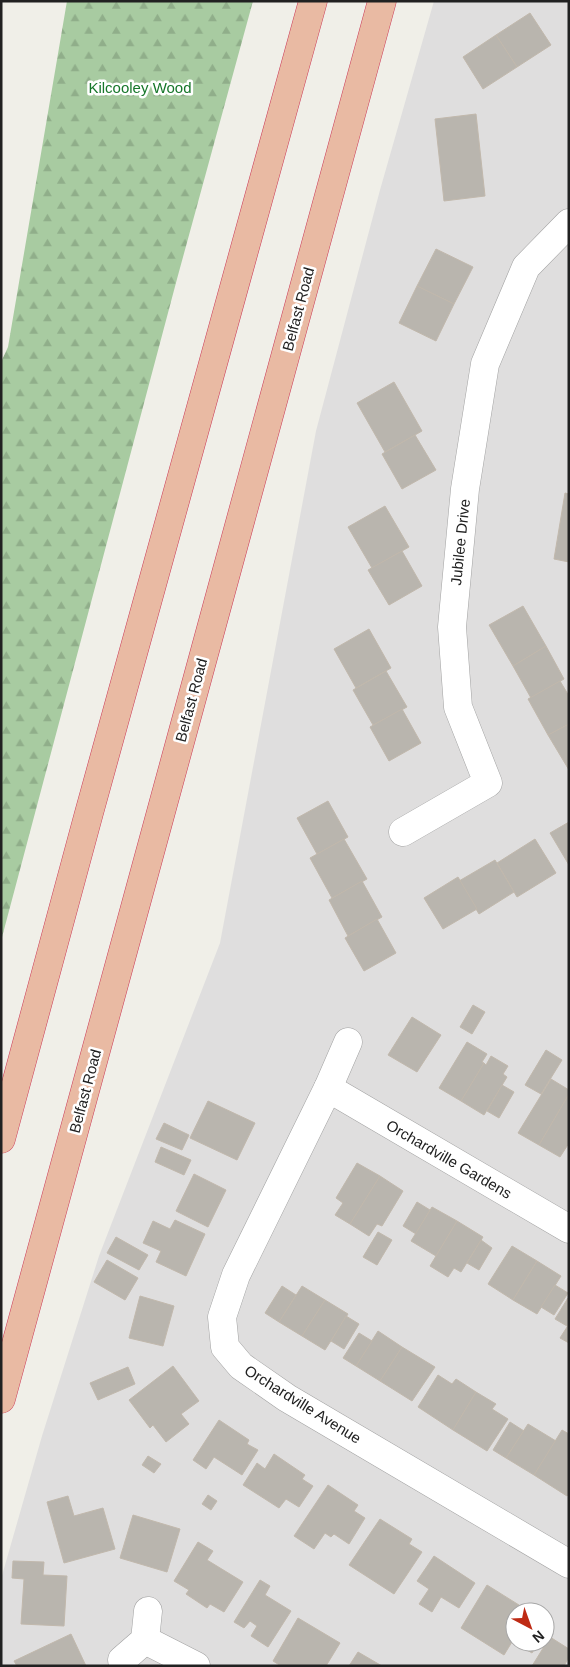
<svg xmlns="http://www.w3.org/2000/svg" width="570" height="1667" viewBox="0 0 570 1667" font-family="Arial,sans-serif">
  <defs>
    <pattern id="forest-firs" width="22" height="20" patternUnits="userSpaceOnUse" patternTransform="scale(1.25)"><rect width="22" height="20" fill="#a8cba1"/><path d="M5 1l3.5 6h-7zM16 11l3.5 6h-7z" fill="#90ae8a"/></pattern>
  </defs>
  <rect width="100%" height="100%" fill="#f0efe8"/>
  <path fill="#dfdede" fill-rule="evenodd" d="M434 1H569V1666H1V1579L42 1436 99 1256 220 943 316 431 380 190ZM515 1612H545V1642H515Z"/>
  <polygon fill="url(#forest-firs)" points="67,1 253,1 177,279 1,941 1,362 8,347"/>
  <g fill="#b9b5ae" stroke="#c1b8ac">
    <polygon points="530,13 551,45 517,67 496,35"/>
    <polygon points="496,35 517,67 483,89 463,57"/>
    <polygon points="476,114 485,196 444,201 435,119"/>
    <polygon points="436,249 473,267 454,304 417,286"/>
    <polygon points="417,286 454,304 436,341 399,323"/>
    <polygon points="394,382 422,431 385,452 357,403"/>
    <polygon points="415,435 436,470 402,489 382,454"/>
    <polygon points="565,493 569,494 569,562 554,559"/>
    <polygon points="385,506 409,547 372,568 348,527"/>
    <polygon points="402,551 422,586 389,605 368,570"/>
    <polygon points="523,606 546,646 513,666 489,625"/>
    <polygon points="369,629 391,668 356,688 334,649"/>
    <polygon points="546,646 564,679 531,698 513,666"/>
    <polygon points="386,671 407,707 373,725 353,690"/>
    <polygon points="560,681 569,696 569,724 548,735 528,699"/>
    <polygon points="402,709 421,743 389,761 370,727"/>
    <polygon points="569,724 569,770 548,735"/>
    <polygon points="328,801 348,837 317,854 297,818"/>
    <polygon points="569,822 569,865 550,833"/>
    <polygon points="344,839 367,879 332,898 310,858"/>
    <polygon points="535,839 556,873 517,897 497,863"/>
    <polygon points="495,860 514,892 479,914 459,881"/>
    <polygon points="458,877 477,909 443,929 424,898"/>
    <polygon points="362,881 382,917 348,936 329,900"/>
    <polygon points="377,919 396,953 364,971 345,938"/>
    <polygon points="473,1005 485,1012 472,1034 460,1027"/>
    <polygon points="412,1017 441,1035 417,1072 388,1055"/>
    <polygon points="467,1042 487,1054 482,1062 484,1063 461,1101 439,1088"/>
    <polygon points="546,1050 562,1060 541,1094 525,1085"/>
    <polygon points="491,1056 508,1066 503,1074 507,1077 484,1115 461,1101 484,1063 486,1065"/>
    <polygon points="551,1079 569,1090 569,1094 539,1145 518,1133"/>
    <polygon points="502,1085 514,1092 499,1118 487,1111"/>
    <polygon points="569,1094 569,1143 560,1157 539,1145"/>
    <polygon points="208,1101 255,1123 237,1160 190,1138"/>
    <polygon points="164,1123 189,1135 182,1150 156,1139"/>
    <polygon points="161,1147 191,1160 184,1175 155,1162"/>
    <polygon points="357,1163 380,1176 350,1224 335,1215 343,1203 336,1198"/>
    <polygon points="194,1174 226,1190 208,1227 176,1211"/>
    <polygon points="380,1176 403,1191 382,1226 377,1224 369,1236 350,1224"/>
    <polygon points="417,1202 430,1210 416,1234 403,1226"/>
    <polygon points="432,1207 457,1221 436,1256 411,1241"/>
    <polygon points="175,1220 205,1234 186,1276 156,1262 161,1251 143,1243 153,1221 170,1229"/>
    <polygon points="457,1221 483,1237 461,1272 454,1268 448,1277 430,1266"/>
    <polygon points="378,1232 392,1240 377,1265 363,1257"/>
    <polygon points="116,1237 148,1255 139,1270 107,1253"/>
    <polygon points="481,1240 492,1248 479,1270 467,1263"/>
    <polygon points="512,1246 537,1261 513,1300 488,1284"/>
    <polygon points="107,1260 138,1278 125,1300 94,1282"/>
    <polygon points="537,1261 561,1276 537,1314 513,1300"/>
    <polygon points="555,1285 568,1293 554,1315 541,1307"/>
    <polygon points="282,1286 296,1295 279,1322 265,1313"/>
    <polygon points="302,1286 325,1300 302,1336 279,1322"/>
    <polygon points="140,1296 174,1306 163,1346 129,1338"/>
    <polygon points="568,1298 569,1324 567,1326 555,1319"/>
    <polygon points="325,1300 348,1314 325,1350 302,1336"/>
    <polygon points="346,1316 359,1324 344,1349 331,1341"/>
    <polygon points="569,1324 569,1343 560,1338"/>
    <polygon points="378,1331 402,1347 380,1381 356,1366"/>
    <polygon points="359,1333 372,1341 356,1366 343,1358"/>
    <polygon points="402,1347 435,1367 412,1401 380,1381"/>
    <polygon points="173,1366 199,1401 181,1414 189,1424 166,1442 153,1425 150,1428 129,1400"/>
    <polygon points="128,1367 135,1384 98,1400 90,1383"/>
    <polygon points="438,1375 452,1384 456,1379 476,1392 453,1430 418,1407"/>
    <polygon points="476,1392 496,1404 492,1409 508,1419 487,1451 453,1430"/>
    <polygon points="219,1420 249,1440 247,1444 258,1450 242,1475 214,1457 206,1469 193,1460"/>
    <polygon points="510,1422 524,1431 506,1458 493,1450"/>
    <polygon points="528,1424 556,1441 534,1475 506,1458"/>
    <polygon points="562,1430 569,1434 569,1494 567,1496 534,1475"/>
    <polygon points="274,1454 305,1475 302,1479 313,1486 299,1507 286,1499 279,1508 243,1485 257,1463 265,1469"/>
    <polygon points="148,1456 161,1464 154,1473 142,1465"/>
    <polygon points="328,1485 358,1505 354,1511 365,1518 349,1544 334,1534 331,1537 325,1533 314,1549 294,1536"/>
    <polygon points="208,1495 217,1501 211,1510 202,1504"/>
    <polygon points="68,1496 74,1516 103,1508 115,1549 64,1563 47,1502"/>
    <polygon points="133,1515 180,1529 167,1572 120,1558"/>
    <polygon points="380,1519 412,1539 409,1544 422,1552 394,1594 349,1565"/>
    <polygon points="198,1542 213,1551 207,1560 243,1582 224,1612 210,1604 207,1608 186,1594 189,1590 174,1581"/>
    <polygon points="434,1556 475,1583 459,1608 441,1597 432,1612 419,1604 429,1589 417,1581"/>
    <polygon points="13,1561 44,1562 43,1575 67,1576 64,1626 21,1624 24,1579 12,1578"/>
    <polygon points="260,1580 270,1586 265,1595 291,1611 268,1647 251,1636 257,1626 250,1621 244,1628 234,1622"/>
    <polygon points="487,1585 519,1605 516,1609 521,1612 515,1612 515,1637 504,1655 461,1628"/>
    <polygon points="298,1618 340,1643 326,1666 281,1666 273,1661"/>
    <polygon points="71,1634 86,1666 17,1666 14,1661"/>
    <polygon points="550,1637 569,1649 569,1657 564,1666 532,1666"/>
    <polygon points="518,1642 539,1642 532,1653 517,1644"/>
    <polygon points="358,1652 382,1666 349,1666"/>
  </g>
  <g fill="none" stroke-linecap="round" stroke-linejoin="round">
    <g stroke="#a2a2a2" stroke-width="29">
      <g id="minor">
        <polyline points="403,832 488,783 458,707 452,627 465,489 485,364 526,267 569,223"/>
        <polyline points="348,1042 328,1088 236,1275 222,1317 225,1347 241,1366 287,1398 569,1564"/>
        <polyline points="328,1088 569,1229"/>
        <polyline points="145,1640 196,1666"/>
        <polyline points="122,1660 145,1640 148,1611"/>
      </g>
    </g>
    <g stroke="#cb3958" stroke-width="29">
      <g id="trunk">
        <polyline points="1,1139 89,813 313,1"/>
        <polyline points="1,1399 382,1"/>
      </g>
    </g>
    <use href="#minor" stroke="#fff" stroke-width="28"/>
    <use href="#trunk" stroke="#e9baa3" stroke-width="28"/>
  </g>
  <g text-anchor="middle" dominant-baseline="central" stroke-width="5" stroke-linejoin="round" paint-order="stroke">
    <g font-size="15" fill="#17772b" stroke="#fff">
      <text x="140" y="87">Kilcooley Wood</text>
    </g>
    <g font-size="15" fill="#212121" stroke="#fff">
      <text transform="translate(298 309) rotate(-75)">Belfast Road</text>
      <text transform="translate(460 542) rotate(-84)">Jubilee Drive</text>
      <text transform="translate(191 700) rotate(-75)">Belfast Road</text>
      <text transform="translate(85 1091) rotate(-75)">Belfast Road</text>
      <text transform="translate(449 1159) rotate(30)">Orchardville Gardens</text>
      <text transform="translate(303 1404) rotate(32)">Orchardville Avenue</text>
    </g>
  </g>
  <rect width="570" height="1667" fill="none" stroke="#212121" stroke-width="5"/>
  <g transform="translate(530 1627) rotate(139)"><circle r="24" fill="#ffffff" stroke="#a6a6a6"/>
  <path d="M0-4L9 19L0 12L-9 19Z" fill="#be2a14"/>
  <text y="-8" font-size="14" font-weight="bold" text-anchor="middle" fill="#212121">N</text>
  </g>
</svg>
